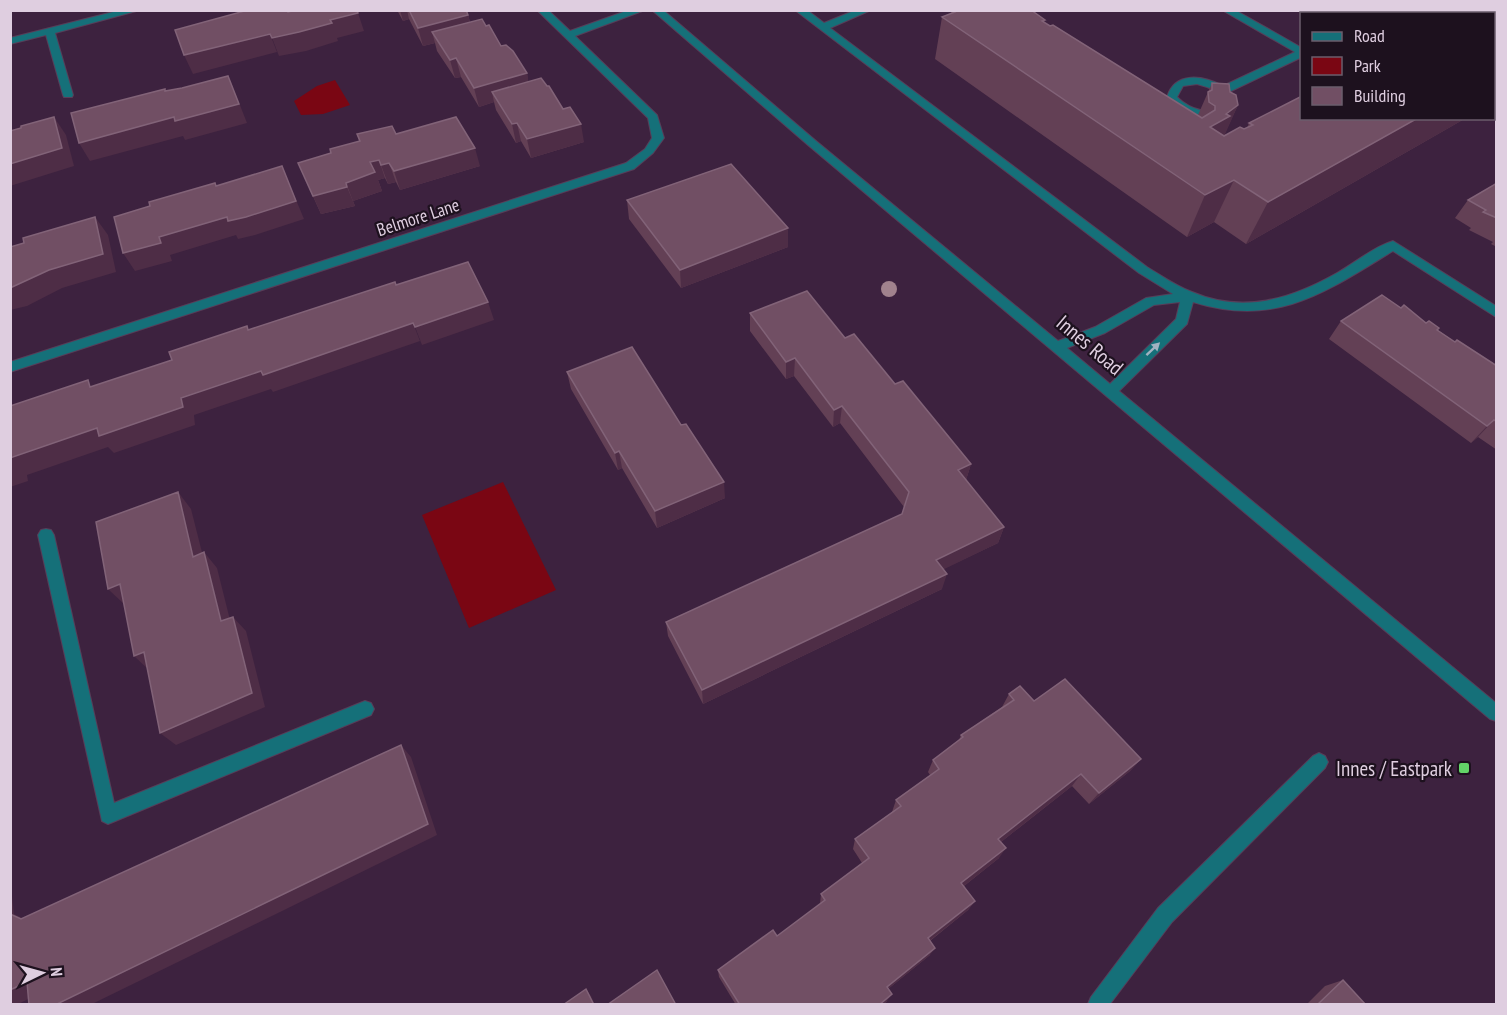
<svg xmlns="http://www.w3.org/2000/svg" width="1507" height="1015" viewBox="0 0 1507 1015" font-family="'PT Sans Narrow',sans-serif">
  <rect width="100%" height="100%" fill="#3d223f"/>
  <g fill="#7a0613">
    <polygon points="335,80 350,105 323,114 301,115 294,101 317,86"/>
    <polygon points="503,482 556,590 469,628 422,515"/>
  </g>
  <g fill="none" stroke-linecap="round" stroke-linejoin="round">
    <g stroke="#573e59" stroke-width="2">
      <g id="minor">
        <polygon points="121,10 140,10 55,33 73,95 72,97 64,97 63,95 46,35 10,44 10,38"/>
        <polygon points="537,10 548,10 570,31 629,10 645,10 575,36 657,115 664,138 653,153 634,169 10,372 10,362 626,163 645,149 652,138 648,118"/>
        <path d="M652 10H663L816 141 1058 341 1095 327 1146 298 1173 294 1139 273 795 10H807L824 23 856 10H871L830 28 1147 267C1162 276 1176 286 1192 292 1243 314 1291 299 1337 273 1355 263 1373 247 1393 241L1496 306V317L1393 251C1324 293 1276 328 1193 302L1187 324 1119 391 1496 703V721L1490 719 808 145ZM1180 302 1176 319 1110 384 1067 348 1105 333 1154 305Z"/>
        <path d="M1222 10H1235L1302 48V57L1229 92 1234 101C1220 128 1183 118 1167 97 1175 71 1203 75 1223 86L1295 52ZM1197 84C1208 87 1219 90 1224 101 1214 119 1189 109 1177 97L1183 86Z"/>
        <polygon points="46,529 51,530 54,535 114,803 365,701 371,703 374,709 371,715 108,824 102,821 38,535 41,530"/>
        <polygon points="1319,753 1325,756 1328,762 1325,768 1172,922 1110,1004 1088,1004 1091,997 1158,908 1313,756"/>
      </g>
    </g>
    <use href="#minor" fill="#157079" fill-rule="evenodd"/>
  </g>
  <circle fill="#a1828d" cx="889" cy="289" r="8"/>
  <g fill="#634055">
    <polygon points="397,10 466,10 468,15 470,22 501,46 527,73 528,82 563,109 584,142 531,158 521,141 516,143 496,110 494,102 479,107 461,77 455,78 437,51 435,43 423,46 409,19 403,21"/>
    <polygon points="952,10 1031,10 1045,20 1044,22 1198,115 1212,83 1230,92 1238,105 1224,135 1247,128 1249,123 1466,118 1246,244 1214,222 1187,237 935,59 942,17 951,13"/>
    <polygon points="1321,10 1365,10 1359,14 1327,14"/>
    <polygon points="357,134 396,134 480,166 400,190 396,182 388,184 385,178 378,180 382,191 353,201 355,206 321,214 298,163 331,153 359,141"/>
    <polygon points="1497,183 1497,247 1491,244 1493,242 1469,230 1471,228 1455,218 1468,200"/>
    <polygon points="627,200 788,247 681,288 629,219"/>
    <polygon points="750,313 845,338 895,384 971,464 966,480 1004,527 998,543 943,569 942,589 703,704 668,636 666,622 902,514 904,507 840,423 833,427 794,376 786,379 750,331"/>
    <polygon points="1341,321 1426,323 1439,328 1438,330 1455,342 1497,366 1497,450 1478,437 1471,443 1329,339"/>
    <polygon points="567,372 681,425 725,498 657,528 622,468 618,470 571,389"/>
    <polygon points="1009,694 1034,701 1141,759 1130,771 1089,804 1072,786 1001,842 999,858 964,886 975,901 968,910 930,941 930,955 888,989 887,1001 883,1005 736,1005 719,977 718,970 777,936 820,904 821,894 862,863 853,849 855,839 892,812 896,800 930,775 928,772 933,760 959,740 961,735 1002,707"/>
    <polygon points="1343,980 1366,1005 1306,1005 1325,986"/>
  </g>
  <g fill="#4e2d46">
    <polygon points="400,10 407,10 409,19 403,21"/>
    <polygon points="1348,10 1365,10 1359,14 1347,14"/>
    <polygon points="358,13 364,31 337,38 338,41 306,51 279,56 272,38 330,20"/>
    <polygon points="468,15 473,33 432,32 435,43 423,46 418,28"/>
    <polygon points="270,34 277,52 193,74 184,55"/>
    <polygon points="456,58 461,77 455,78 450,60"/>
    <polygon points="527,73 530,91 492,92 494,102 479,107 474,88"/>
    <polygon points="1497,75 1497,80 1494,84 1494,76"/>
    <polygon points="228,76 236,95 247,123 185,140 183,136 90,161 79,143 174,117"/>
    <polygon points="1238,105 1219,148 1210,127"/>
    <polygon points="54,117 66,135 74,166 10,186 10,164"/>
    <polygon points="1418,118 1466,118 1246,244 1268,202"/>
    <polygon points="517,123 521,141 516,143 512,124"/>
    <polygon points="581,124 584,142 531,158 527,139"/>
    <polygon points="475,148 480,166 400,190 394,171"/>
    <polygon points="379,160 385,178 378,180 382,191 353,201 346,183 370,162"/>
    <polygon points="389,163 396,182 388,184 381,165"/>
    <polygon points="282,166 304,219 255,235 238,239 236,235 170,255 172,261 135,271 123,253 159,237 227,217"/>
    <polygon points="1234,180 1214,222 1187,237 1205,195"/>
    <polygon points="347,187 355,206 321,214 313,196"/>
    <polygon points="95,217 108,235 116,272 62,288 27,306 10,310 10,288"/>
    <polygon points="788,228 788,247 681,288 680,270"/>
    <polygon points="488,302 494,320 422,345 415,327"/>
    <polygon points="413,323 420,341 273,392 271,389 194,415 195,425 114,453 108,447 27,475 28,481 10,487 10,458 261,371"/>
    <polygon points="795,358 794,376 786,379 786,362"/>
    <polygon points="842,406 840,423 833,427 834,410"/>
    <polygon points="1494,420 1478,437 1471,443 1487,426"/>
    <polygon points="619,451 622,468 618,470 615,453"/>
    <polygon points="971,464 966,480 958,470"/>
    <polygon points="724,482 725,498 657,528 655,511"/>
    <polygon points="178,492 191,509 207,572 193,557"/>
    <polygon points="1004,527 998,543 932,575 936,560"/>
    <polygon points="204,552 217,568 234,636 221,621"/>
    <polygon points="947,574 942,589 703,704 702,690"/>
    <polygon points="120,584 124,604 108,589"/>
    <polygon points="233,617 246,631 265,707 176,745 160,733"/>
    <polygon points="144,652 149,670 134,656"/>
    <polygon points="401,745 411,757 437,835 90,1005 55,1005"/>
    <polygon points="1141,759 1130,771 1089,804 1099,793"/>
    <polygon points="1081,774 1072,786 992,849 998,839"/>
    <polygon points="1006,848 999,858 955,893 961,883"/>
    <polygon points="10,879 14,914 42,928 10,914"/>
    <polygon points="975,901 968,910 923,946 928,938"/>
    <polygon points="935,948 930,955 883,993 887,987"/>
    <polygon points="27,982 49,989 16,1005 10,1005 10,990"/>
    <polygon points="586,989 591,996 595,1005 594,1005"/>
    <polygon points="892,994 887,1001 883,1005 879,1005"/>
  </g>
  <g fill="#714f64" stroke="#826378" stroke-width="1.5">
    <polygon points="248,10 287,10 288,12 295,10 357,10 358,13 330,20 332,23 299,32 272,38 270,34 184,55 175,30"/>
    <polygon points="409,10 466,10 468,15 418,28"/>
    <polygon points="953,10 1031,10 1045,20 1042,21 1050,26 1053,25 1202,118 1215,110 1215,106 1209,102 1208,92 1212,90 1212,83 1229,84 1230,92 1236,95 1238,105 1226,114 1230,116 1210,127 1224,136 1240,127 1244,129 1253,125 1249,123 1302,96 1302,118 1418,118 1268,202 1234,180 1205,195 942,17 955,12"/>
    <polygon points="482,19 486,26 489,25 501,46 506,45 513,51 527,73 474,88 456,58 450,60 432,32"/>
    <polygon points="1494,67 1497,69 1497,75 1494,76"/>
    <polygon points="228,76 239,104 175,121 174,117 79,143 71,113 165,89 165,91 182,88"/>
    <polygon points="541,78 547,86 549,86 563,109 570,107 581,124 527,139 517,123 512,124 492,92"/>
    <polygon points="54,117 62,148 10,164 10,131 21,128 21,126"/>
    <polygon points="456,117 475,148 394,171 389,163 381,165 379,160 370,162 375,172 346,183 347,187 313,196 298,163 331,153 330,149 360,141 357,134 392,126 396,134"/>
    <polygon points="731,164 788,228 680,270 627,200"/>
    <polygon points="282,166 296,201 246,217 228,221 227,217 159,237 161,243 123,253 114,217 150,206 149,202 215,183 216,186"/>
    <polygon points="1497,183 1497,218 1483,212 1486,210 1468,200"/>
    <polygon points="95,217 103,254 49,270 10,288 10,247 24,243 23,238"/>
    <polygon points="468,262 488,302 415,327 413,323 263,375 261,371 181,398 183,407 99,436 97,428 10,458 10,406 88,380 90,387 172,360 169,352 247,326 248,330 395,282 396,285"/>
    <polygon points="807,291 845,338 854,334 895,384 903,381 971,464 958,470 1004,527 936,560 947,574 702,690 666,622 902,514 909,492 842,406 834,410 795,358 786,362 750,313"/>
    <polygon points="1382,295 1401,308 1404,305 1426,323 1429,321 1439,328 1437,330 1455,342 1457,340 1497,366 1497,422 1494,420 1487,426 1341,321"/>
    <polygon points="632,347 681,425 686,424 724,482 655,511 619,451 615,453 567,372"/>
    <polygon points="178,492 193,557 204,552 221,621 233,617 252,693 160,733 144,652 134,656 120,584 108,589 96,522"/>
    <polygon points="1065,679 1141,759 1099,793 1081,774 998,839 1006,848 961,883 975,901 928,938 935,948 887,987 892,994 879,1005 740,1005 718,970 773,930 777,936 825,900 821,894 869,858 855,839 901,806 896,800 939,769 933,760 963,737 961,735 1014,700 1009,694 1020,686 1034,701"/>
    <polygon points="401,745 428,824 55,1005 29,1005 27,982 10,990 10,914 21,919"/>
    <polygon points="657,970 676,1005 607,1005"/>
    <polygon points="1343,980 1366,1005 1317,1005"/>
    <polygon points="586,989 594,1005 563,1005"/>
  </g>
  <defs><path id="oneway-solid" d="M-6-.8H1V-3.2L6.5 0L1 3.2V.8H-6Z" transform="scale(1.5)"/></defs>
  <use fill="#a2b2c1" href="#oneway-solid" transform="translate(1153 349) rotate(-43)"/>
  <rect fill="#63d468" stroke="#1d111e" stroke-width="2" x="1458" y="762" width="12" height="12" rx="3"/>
  <g text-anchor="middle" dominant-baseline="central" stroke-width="4.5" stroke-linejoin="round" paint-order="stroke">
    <g font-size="18" fill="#dfcee0" stroke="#1d111e">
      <text transform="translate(418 217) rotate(-18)">Belmore Lane</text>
    </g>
    <g font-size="21" fill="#dfcee0" stroke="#1d111e">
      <text transform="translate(1090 345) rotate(40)">Innes Road</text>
    </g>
    <g font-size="21" fill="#dfcee0" stroke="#1d111e" text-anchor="end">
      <text x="1452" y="768">Innes / Eastpark</text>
    </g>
  </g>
  <rect width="1507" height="1015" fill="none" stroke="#dfcee0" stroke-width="24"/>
  <rect x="1300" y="12" width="195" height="108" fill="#1d111e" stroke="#6b5d6c" stroke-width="1.5"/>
  <rect x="1312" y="32" width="30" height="9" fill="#157079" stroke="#6b5d6c" stroke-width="1.5"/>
  <text x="1354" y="42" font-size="18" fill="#dfcee0">Road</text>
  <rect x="1312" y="57" width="30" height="18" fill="#7a0613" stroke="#6b5d6c" stroke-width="1.5"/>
  <text x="1354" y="72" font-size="18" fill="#dfcee0">Park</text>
  <rect x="1312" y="87" width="30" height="18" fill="#714f64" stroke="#6b5d6c" stroke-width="1.5"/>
  <text x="1354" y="102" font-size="18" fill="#dfcee0">Building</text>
  <g transform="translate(42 973) rotate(85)" stroke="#1d111e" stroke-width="4.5" paint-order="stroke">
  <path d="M0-4.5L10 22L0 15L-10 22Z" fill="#dfcee0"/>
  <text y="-9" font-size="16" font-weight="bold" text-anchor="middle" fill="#dfcee0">N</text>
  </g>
</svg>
